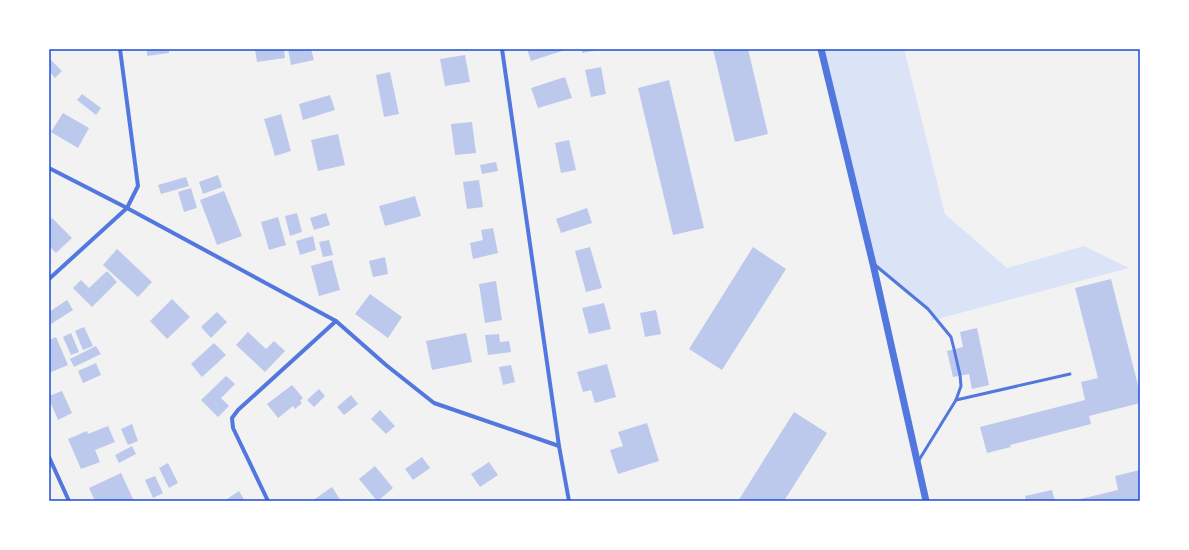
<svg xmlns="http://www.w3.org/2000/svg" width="1189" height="550" viewBox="0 0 1189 550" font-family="Roboto,sans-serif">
  <rect width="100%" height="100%" fill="#f2f2f2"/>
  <polygon fill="#dbe4f7" points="821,49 904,49 945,214 1007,268 1084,246 1129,268 930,321 934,316 873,264"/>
  <g fill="#bdc9ec">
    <polygon points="147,49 169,49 169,53 147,56"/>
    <polygon points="255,49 284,49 285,58 257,62"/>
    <polygon points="288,49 311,49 314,60 291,65"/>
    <polygon points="527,49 568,49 531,61"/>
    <polygon points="582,49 598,49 598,50 582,53"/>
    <polygon points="713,49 748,49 768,134 735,142"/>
    <polygon points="465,55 470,82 445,86 440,59"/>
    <polygon points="49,58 62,71 55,78 49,71"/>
    <polygon points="601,67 606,94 591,97 585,70"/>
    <polygon points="390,72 399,114 384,117 376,75"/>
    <polygon points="565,77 572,98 538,108 531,88"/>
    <polygon points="669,80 704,228 673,235 638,88"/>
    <polygon points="82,94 101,108 96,115 77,100"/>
    <polygon points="330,95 335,110 303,120 299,104"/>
    <polygon points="63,113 89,128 78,148 51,132"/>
    <polygon points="281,114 291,151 275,156 264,119"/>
    <polygon points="472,122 476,153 455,155 451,124"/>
    <polygon points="338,134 345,165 318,171 311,140"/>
    <polygon points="569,140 576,170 561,173 555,143"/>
    <polygon points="496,162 498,171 482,174 480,165"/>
    <polygon points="218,175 222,187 203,194 199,182"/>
    <polygon points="186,177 189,186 161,194 158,185"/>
    <polygon points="479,180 483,207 467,209 463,182"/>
    <polygon points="191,188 197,208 184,212 178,192"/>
    <polygon points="224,191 242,236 217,245 200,200"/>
    <polygon points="415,196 421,216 385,226 379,206"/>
    <polygon points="587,208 592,223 561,233 556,219"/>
    <polygon points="297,213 302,232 290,236 285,216"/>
    <polygon points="326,213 330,225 314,230 310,218"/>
    <polygon points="278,217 286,245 269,250 261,222"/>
    <polygon points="52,218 72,238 56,253 49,246 49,221"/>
    <polygon points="493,228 498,253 473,259 470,243 483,240 481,230"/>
    <polygon points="313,236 316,250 300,255 296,241"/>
    <polygon points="329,240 333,255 323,257 319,242"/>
    <polygon points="590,247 602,288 586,292 575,251"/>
    <polygon points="753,247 786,269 722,370 689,349"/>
    <polygon points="117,249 152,282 138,297 103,265"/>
    <polygon points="385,257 388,274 373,277 369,261"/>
    <polygon points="332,260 340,290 319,296 311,266"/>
    <polygon points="107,271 117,282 92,307 73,288 81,280 89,288"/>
    <polygon points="1111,279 1140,393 1140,403 1089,416 1091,424 1010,445 1011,447 987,453 980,427 1085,400 1081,382 1098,378 1075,288"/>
    <polygon points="496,281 502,320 485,323 479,284"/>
    <polygon points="370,294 402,317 388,338 355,314"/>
    <polygon points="172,299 190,317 167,339 150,321"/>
    <polygon points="67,300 73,310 51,324 49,320 49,312"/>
    <polygon points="604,303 611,329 589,334 582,308"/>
    <polygon points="656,310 661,334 645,337 640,313"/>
    <polygon points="217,312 227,322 211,338 201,327"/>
    <polygon points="84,327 93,346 83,350 75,331"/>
    <polygon points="977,328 989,385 972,389 969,374 953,377 947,351 963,347 960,332"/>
    <polygon points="248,332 266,349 274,341 285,351 265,372 236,345"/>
    <polygon points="71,333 79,352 71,355 63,337"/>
    <polygon points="466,333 472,362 432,370 426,341"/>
    <polygon points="499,334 500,342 509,341 511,352 488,355 485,335"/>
    <polygon points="56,337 68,365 49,373 49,340"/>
    <polygon points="214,343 226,355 202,377 191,364"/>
    <polygon points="96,346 101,354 74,367 70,359"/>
    <polygon points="96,363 101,375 83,383 78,371"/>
    <polygon points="607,364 616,397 595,403 591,390 583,392 577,372"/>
    <polygon points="511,365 515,382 503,385 499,367"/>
    <polygon points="226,376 235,384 221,398 229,406 218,417 201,400"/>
    <polygon points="292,385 303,398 300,401 302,403 295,409 293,406 278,418 267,404"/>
    <polygon points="319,389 325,396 314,407 307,400"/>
    <polygon points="62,391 72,413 58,420 49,399 49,396"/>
    <polygon points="351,395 358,404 344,415 337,407"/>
    <polygon points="380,410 395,426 386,434 371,419"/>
    <polygon points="794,412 827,433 784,501 738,501"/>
    <polygon points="647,423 659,461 618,474 610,450 623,446 618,432"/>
    <polygon points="132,424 138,441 128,445 121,429"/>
    <polygon points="108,426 115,442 95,450 100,462 81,469 68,439 87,431 88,434"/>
    <polygon points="132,446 136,454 119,463 115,455"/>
    <polygon points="422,457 430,468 413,480 405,469"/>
    <polygon points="489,462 498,475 480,487 471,474"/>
    <polygon points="168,463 178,483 169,488 159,468"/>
    <polygon points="375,466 393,488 378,501 377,501 359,479"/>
    <polygon points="1140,470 1140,501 1072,501 1118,490 1115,476"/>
    <polygon points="121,473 134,501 95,501 89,488"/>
    <polygon points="155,476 163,493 153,498 145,480"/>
    <polygon points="332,487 341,501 312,501"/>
    <polygon points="1052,490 1055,501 1026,501 1025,496"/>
    <polygon points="239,491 245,501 224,501"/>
  </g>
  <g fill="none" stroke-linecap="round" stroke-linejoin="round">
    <g stroke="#5277de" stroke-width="3">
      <polyline points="875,265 928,309 951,337 954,349 960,375 961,386 956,400 919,460"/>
      <polyline points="956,400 1070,374"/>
    </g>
    <g stroke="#5277de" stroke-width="4">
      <polyline points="502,49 559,446 569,501"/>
      <polyline points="49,168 127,208 336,321 386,365 434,403 559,446"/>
      <polyline points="49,279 127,208 138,186 120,49"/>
      <polyline points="49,457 69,501"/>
      <polyline points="268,501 233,428 232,418 238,410 336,321"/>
    </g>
    <polyline stroke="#5277de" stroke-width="7" points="821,49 873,264 926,501"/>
  </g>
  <rect width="1189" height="550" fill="none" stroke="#ffffff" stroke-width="100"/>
  <rect x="50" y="50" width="1089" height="450" fill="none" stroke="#1d4ed8" stroke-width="1.5"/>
</svg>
